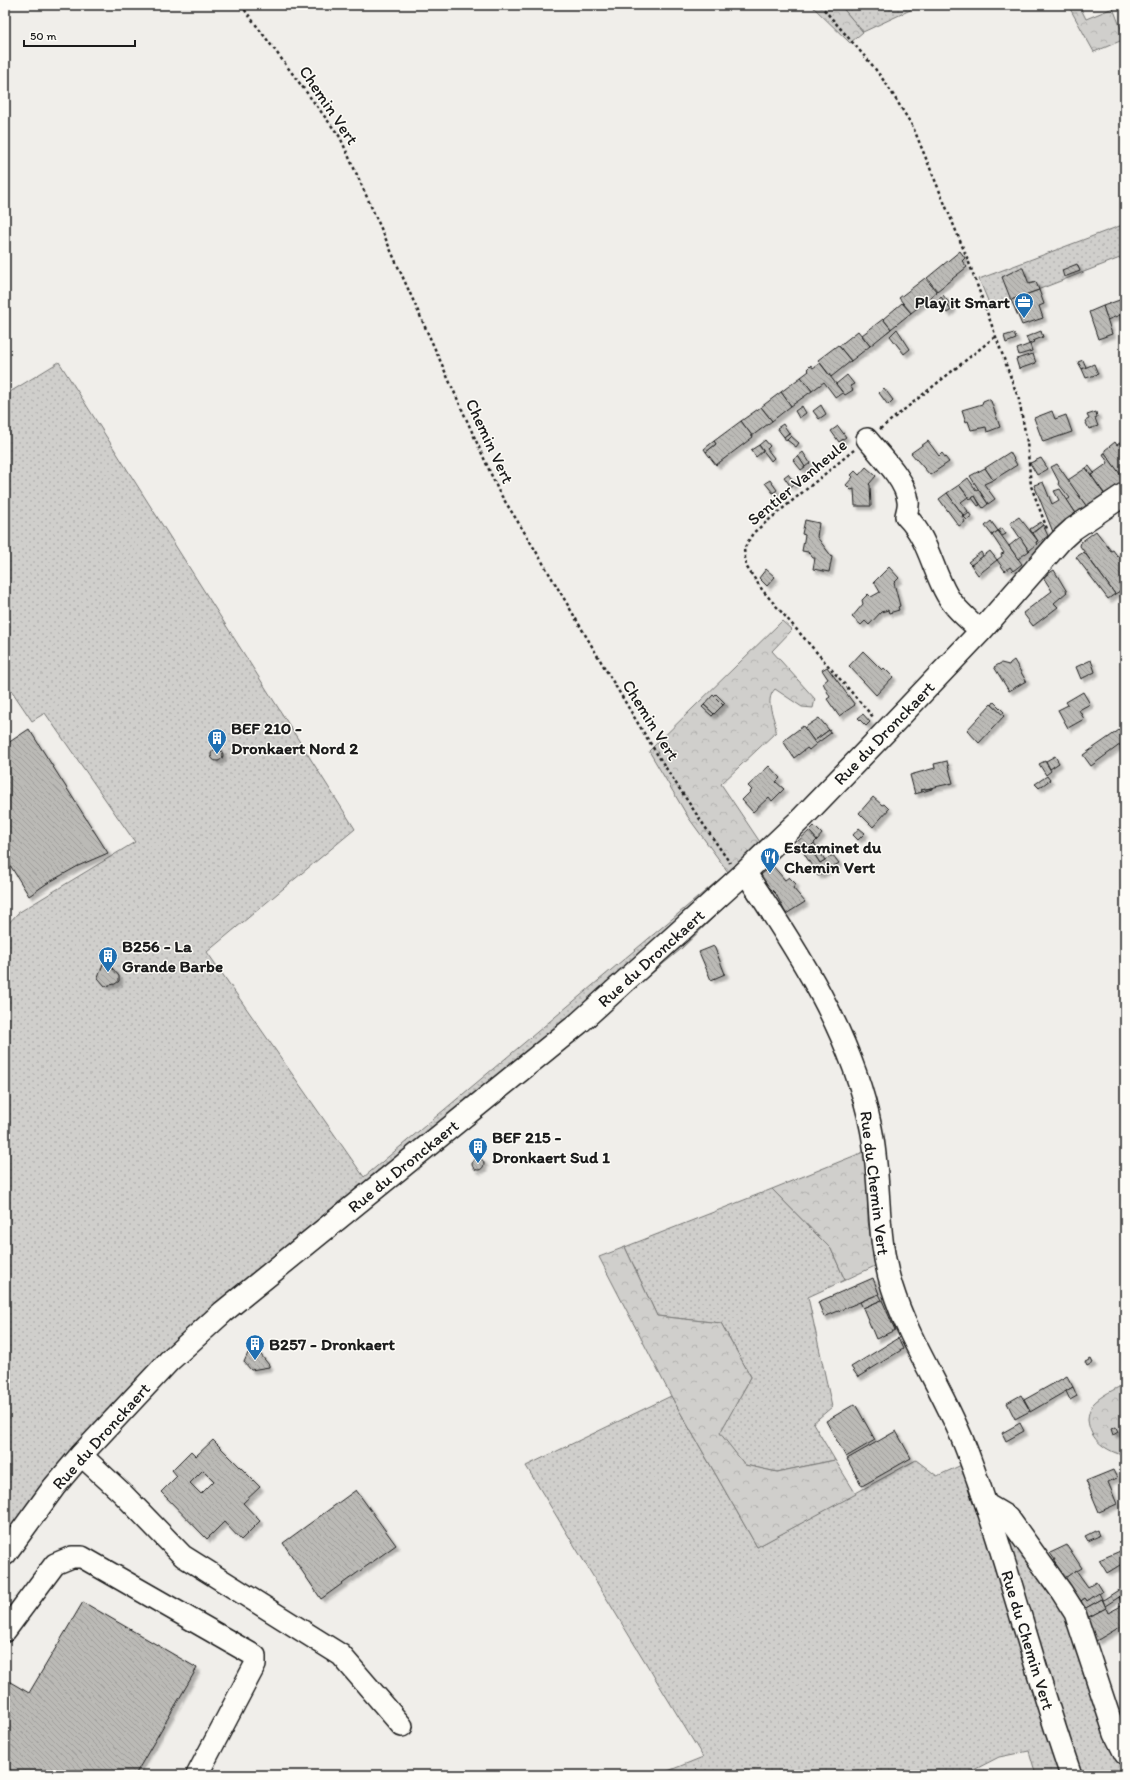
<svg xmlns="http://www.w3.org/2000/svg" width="1130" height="1780" viewBox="0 0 1130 1780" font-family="Itim,sans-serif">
  <defs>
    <pattern id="grass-dots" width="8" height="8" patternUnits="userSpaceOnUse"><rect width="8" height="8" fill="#d0cfcc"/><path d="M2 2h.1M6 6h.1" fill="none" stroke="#b2b1af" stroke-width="1.8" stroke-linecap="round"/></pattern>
    <pattern id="forest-crowns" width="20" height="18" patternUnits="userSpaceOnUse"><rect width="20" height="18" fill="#d0cfcc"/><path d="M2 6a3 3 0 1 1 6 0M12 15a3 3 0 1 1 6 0" fill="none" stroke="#b2b1af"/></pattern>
    <pattern id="building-back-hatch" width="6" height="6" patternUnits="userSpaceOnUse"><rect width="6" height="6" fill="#bbbab6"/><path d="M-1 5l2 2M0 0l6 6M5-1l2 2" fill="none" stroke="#a09f9c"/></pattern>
    <filter id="shadow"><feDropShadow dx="3.5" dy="3.5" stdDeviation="1" flood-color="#0004"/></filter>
  </defs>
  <rect width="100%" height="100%" fill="#f0eeea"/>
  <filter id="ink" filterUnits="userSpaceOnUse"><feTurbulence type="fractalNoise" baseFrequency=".025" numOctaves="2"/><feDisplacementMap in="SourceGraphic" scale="8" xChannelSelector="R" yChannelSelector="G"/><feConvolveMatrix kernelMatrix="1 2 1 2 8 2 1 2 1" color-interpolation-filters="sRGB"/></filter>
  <g filter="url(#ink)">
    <g fill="url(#grass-dots)" stroke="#767674">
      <polygon points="840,5 921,5 863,32"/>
      <polygon points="1125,224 1125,256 991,308 979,279"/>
      <polygon points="59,362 355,829 207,952 364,1177 728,872 741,891 680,950 232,1320 161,1382 5,1555 5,927 18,913 135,842 45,713 32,721 5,681 5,395"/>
      <polygon points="772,1189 831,1249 845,1280 808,1297 832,1407 813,1423 835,1460 777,1472 745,1465 719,1433 751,1377 721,1323 657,1316 625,1247"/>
      <polygon points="671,1396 757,1547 916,1460 937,1476 975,1459 1012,1534 1069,1612 1106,1729 1125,1768 1125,1775 1036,1775 1029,1751 999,1757 964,1775 658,1775 703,1757 526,1466"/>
    </g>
    <g fill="url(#forest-crowns)" stroke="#767674">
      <polygon points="811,5 840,5 863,32 850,43"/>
      <polygon points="1068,5 1079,5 1086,19 1113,8 1125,39 1094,52"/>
      <path d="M782 621 792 630 772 651 815 699 813 708 802 707 775 689C763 702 776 717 776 732L721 784 762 845 728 872 688 817 649 751Z"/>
      <polygon points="866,1151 868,1221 875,1266 845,1280 831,1249 772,1189"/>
      <polygon points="625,1247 657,1316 721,1323 751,1377 720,1433 745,1465 777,1472 835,1460 856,1494 757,1547 671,1396 599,1257"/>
      <path d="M1125 1384V1456C1107 1451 1090 1441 1088 1420 1088 1415 1090 1407 1094 1403 1102 1395 1115 1389 1125 1384Z"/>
    </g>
    <g fill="url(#building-back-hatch)" stroke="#1c1c1c" fill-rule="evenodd" filter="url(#shadow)">
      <polygon points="960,251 965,258 962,261 967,267 937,291 927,278"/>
      <polygon points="1077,264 1080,271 1064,277 1062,270"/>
      <polygon points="1020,268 1023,268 1029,284 1036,282 1039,290 1011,300 1002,277"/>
      <polygon points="925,278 937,292 911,313 899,298"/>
      <polygon points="1039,290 1044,304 1039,306 1043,318 1022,325 1011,300"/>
      <polygon points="943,295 953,308 951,310 941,297"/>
      <polygon points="941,297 951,310 947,313 937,300"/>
      <polygon points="1125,298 1125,313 1107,320 1103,306"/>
      <polygon points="902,303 911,313 887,332 891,329 883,319"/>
      <polygon points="1103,306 1112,334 1098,339 1089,312"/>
      <polygon points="883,319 891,329 870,346 862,335"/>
      <polygon points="897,329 910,349 904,354 890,336"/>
      <polygon points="858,331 870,346 851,361 839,346"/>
      <polygon points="1041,331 1043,337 1033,341 1034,342 1029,344 1026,337"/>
      <polygon points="1014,333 1016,339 1006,343 1004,336"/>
      <polygon points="1030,344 1032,351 1019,355 1017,349"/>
      <polygon points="838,345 851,361 831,377 818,360"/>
      <polygon points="1033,354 1036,363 1019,369 1016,359"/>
      <polygon points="1083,360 1086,367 1082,369 1078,362"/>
      <polygon points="820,363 843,393 836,398 824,382 812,391 801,377 809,371 807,369 811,365 813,368"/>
      <polygon points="1094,364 1098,374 1086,378 1082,369"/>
      <polygon points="847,375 854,384 850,386 853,390 845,395 836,384"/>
      <polygon points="801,377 812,391 791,406 781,392"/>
      <polygon points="884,388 893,400 888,405 879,393"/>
      <polygon points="781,392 791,406 772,421 761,407"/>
      <polygon points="988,399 991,401 1000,427 987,432 986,427 971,430 968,421 966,422 962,410 982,404 983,401"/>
      <polygon points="821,405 826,414 819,419 813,411"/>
      <polygon points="802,406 806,413 799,418 795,411"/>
      <polygon points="761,407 772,421 752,436 741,421"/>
      <polygon points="1052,411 1055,419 1066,415 1072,432 1043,442 1034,418"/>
      <polygon points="1096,412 1097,417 1095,418 1098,426 1089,429 1085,421 1089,419 1087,415"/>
      <polygon points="741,421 753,437 716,465 706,452 716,444 714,441"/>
      <polygon points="783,424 789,433 784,437 777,428"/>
      <polygon points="838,426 846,437 839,442 831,431"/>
      <polygon points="789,433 791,436 786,441 784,437"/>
      <polygon points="791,436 799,443 796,447 787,440"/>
      <polygon points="1125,439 1125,472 1120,475 1105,453 1105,450 1115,442 1117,445"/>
      <polygon points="765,440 770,446 767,449 774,458 771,461 759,445"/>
      <polygon points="714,441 716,444 706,452 704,449"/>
      <polygon points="928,441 939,456 942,453 949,462 930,475 911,453"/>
      <polygon points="759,445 763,451 756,457 751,450"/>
      <polygon points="803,452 810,463 805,467 798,456"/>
      <polygon points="1010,452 1017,465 993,480 985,468"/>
      <polygon points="1105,453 1125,481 1106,496 1091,475 1108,463 1103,454"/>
      <polygon points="798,456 805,467 801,470 793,460"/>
      <polygon points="1041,458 1048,469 1037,475 1030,463"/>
      <polygon points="1057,464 1088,508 1077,515 1067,500 1070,498 1058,483 1059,482 1051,467"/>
      <polygon points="1089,466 1094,473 1091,475 1086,468"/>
      <polygon points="866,467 876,476 869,484 870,485 871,506 855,506 854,489 851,490 846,485 853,477 851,475 855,471 859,475"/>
      <polygon points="985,468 993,480 984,484 995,499 988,504 970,476"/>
      <polygon points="1086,468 1104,494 1087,507 1068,480"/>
      <polygon points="788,474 795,483 791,487 784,477"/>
      <polygon points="968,478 976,490 978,489 988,504 983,508 975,496 970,499 959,485"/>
      <polygon points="770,480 777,490 773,493 765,483"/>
      <polygon points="1043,482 1052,504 1059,500 1054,491 1060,489 1077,515 1053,532 1034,485"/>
      <polygon points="959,485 968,497 961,502 968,511 963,515 947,493"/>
      <polygon points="947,493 963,515 962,516 965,522 959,526 939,499"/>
      <polygon points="975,496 980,505 978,506 972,498"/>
      <polygon points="969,513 972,517 967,520 964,517"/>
      <polygon points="1019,517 1038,541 1036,542 1037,544 1029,551 1010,523"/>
      <polygon points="805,520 819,523 817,537 832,557 829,572 813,569 815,558 813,558 808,552 802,551 805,535 802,534"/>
      <polygon points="991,521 998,531 992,535 985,526"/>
      <polygon points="1041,522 1043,525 1032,533 1030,529"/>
      <polygon points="1043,525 1048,536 1037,544 1036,542 1038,541 1033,533"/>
      <polygon points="1002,528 1006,534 1002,536 998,531"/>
      <polygon points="998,531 1022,564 1013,571 1010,567 1005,571 997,560 1002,556 1001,554 1004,553 992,535"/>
      <polygon points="1096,531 1111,551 1113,550 1118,557 1120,555 1125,562 1125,566 1123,568 1125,571 1125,588 1115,594 1080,546 1081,542"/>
      <polygon points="1020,537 1029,551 1018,559 1009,546"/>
      <polygon points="990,551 997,560 978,575 971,565"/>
      <polygon points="981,552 983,556 971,565 968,562"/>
      <polygon points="1084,552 1115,594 1108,599 1076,557"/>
      <polygon points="889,567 899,578 894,583 900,606 898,607 899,610 889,613 888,610 881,612 869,625 865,621 861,625 852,617 863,604 862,600 868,594 871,597 880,592 874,582"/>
      <polygon points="766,569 775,577 767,586 759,578"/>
      <polygon points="1054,570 1067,592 1054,603 1058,607 1033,626 1023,613 1052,591 1043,577"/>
      <polygon points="863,651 882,670 884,668 893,677 876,695 849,666"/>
      <polygon points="1014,660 1026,681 1009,691 994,667 1001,663 1009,665 1010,663"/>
      <polygon points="1091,660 1095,672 1081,679 1076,667"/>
      <polygon points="827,667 855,705 839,716 827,699 830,697 823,683 828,679 822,670"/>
      <polygon points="1083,692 1090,704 1079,710 1084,719 1068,728 1058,710 1068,705 1066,702"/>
      <polygon points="716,694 725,703 723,705 714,696"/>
      <polygon points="713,695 723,705 714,714 704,705"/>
      <polygon points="994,702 1004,712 1002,715 992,705"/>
      <polygon points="991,704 1004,716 979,743 967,730"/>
      <polygon points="704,705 714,714 712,716 702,707"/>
      <polygon points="863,714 870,722 866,726 858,718"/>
      <polygon points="819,718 829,730 814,741 804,728"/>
      <polygon points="803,726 816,744 809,750 807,748 794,758 783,741"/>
      <polygon points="1122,728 1125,732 1125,741 1091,766 1083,755"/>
      <polygon points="29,729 108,853 78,866 46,884 29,896 5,857 5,745"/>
      <polygon points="829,730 831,733 816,744 814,741"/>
      <circle cx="217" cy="755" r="6"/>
      <polygon points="1055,756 1059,763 1050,769 1046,761"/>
      <polygon points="947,761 953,783 921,790 922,792 915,794 910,775 935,768 934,764"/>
      <polygon points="1045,761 1051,771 1046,775 1039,764"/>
      <polygon points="769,766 780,778 776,782 784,789 772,801 769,797 753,812 742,800 752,790 748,786"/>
      <polygon points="1047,776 1050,780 1039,788 1035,784"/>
      <polygon points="932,788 932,789 922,792 921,790"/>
      <polygon points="873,797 882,805 884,804 889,809 873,827 859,813"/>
      <polygon points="814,826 822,834 817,840 809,831"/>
      <polygon points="859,828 865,833 858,840 853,835"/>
      <polygon points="809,831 817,840 810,847 820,863 833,855 839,863 818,876 797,842"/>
      <polygon points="814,843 825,860 820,863 810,847"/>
      <polygon points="772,865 785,880 789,877 796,884 793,888 805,902 786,914 776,894 761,879 761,875"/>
      <polygon points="714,946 725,974 711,980 699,952"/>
      <polygon points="104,961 106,961 119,976 119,981 115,984 105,986 98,978"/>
      <circle cx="478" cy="1164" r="6"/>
      <polygon points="873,1278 879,1294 824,1317 818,1302"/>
      <polygon points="879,1294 882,1300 863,1308 860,1302"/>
      <polygon points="882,1300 895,1330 876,1339 863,1308"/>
      <polygon points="898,1338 903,1349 858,1377 851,1367"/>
      <polygon points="252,1349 257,1350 269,1365 269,1367 251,1370 244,1362 248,1353"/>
      <polygon points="1091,1359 1093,1363 1087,1366 1085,1362"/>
      <polygon points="1067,1376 1073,1387 1030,1412 1024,1400"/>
      <polygon points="1073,1387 1077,1396 1070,1400 1066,1391"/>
      <polygon points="1021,1395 1030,1411 1015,1419 1007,1403"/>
      <polygon points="855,1404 875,1440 846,1457 826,1421"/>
      <polygon points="1020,1423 1024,1431 1006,1441 1002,1433"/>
      <polygon points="1116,1427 1118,1432 1113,1435 1111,1429"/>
      <polygon points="896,1431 911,1458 862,1486 847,1459"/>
      <path d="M213 1440 260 1487 243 1503 260 1521 241 1540 224 1522 207 1539 161 1492 177 1476 172 1470 191 1451 196 1456ZM203 1470 214 1481 201 1494 190 1483Z"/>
      <polygon points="1113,1470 1117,1478 1108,1482 1117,1504 1099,1512 1086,1481"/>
      <polygon points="356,1490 396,1545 321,1599 283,1543"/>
      <polygon points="1097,1530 1099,1536 1088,1541 1085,1536"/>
      <polygon points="1067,1545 1082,1568 1065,1578 1053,1561 1055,1560 1050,1553"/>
      <polygon points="1125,1549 1125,1562 1107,1573 1099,1560"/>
      <polygon points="1076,1570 1088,1587 1096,1582 1102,1592 1087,1601 1085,1598 1081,1601 1065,1578"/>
      <polygon points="1120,1589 1124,1594 1105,1606 1103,1600"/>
      <polygon points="1099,1593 1102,1599 1084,1609 1081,1601 1085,1598 1087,1601"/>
      <polygon points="1125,1593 1125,1599 1121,1601 1119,1597"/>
      <polygon points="1102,1599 1106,1608 1087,1618 1084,1609"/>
      <polygon points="83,1602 197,1668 135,1775 11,1775 5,1772 5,1679 29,1693"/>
      <polygon points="1123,1605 1125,1609 1125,1624 1096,1641 1087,1618 1106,1608 1108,1613"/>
    </g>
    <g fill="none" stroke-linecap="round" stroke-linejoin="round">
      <g stroke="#1c1c1c" stroke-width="24">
        <g id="minor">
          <path d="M867 439C880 455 906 480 908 501 909 506 907 511 906 516 928 538 932 569 947 595 955 609 969 620 981 631"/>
          <path d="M745 872C798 951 852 1034 871 1128 882 1181 875 1235 892 1287 910 1345 946 1394 967 1451 1007 1557 1033 1668 1071 1775"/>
          <polyline points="81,1455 121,1492 183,1556 341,1655 402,1726"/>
          <polyline points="986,1504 1008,1517 1061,1591 1075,1613 1115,1734 1125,1754"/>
          <polyline points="5,1631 55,1564 72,1557 82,1557 255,1656 255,1665 197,1775"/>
        </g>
      </g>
      <g stroke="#1c1c1c" stroke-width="25">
        <polyline id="major" points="5,1554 54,1487 81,1455 169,1361 223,1312 579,1023 740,877 803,817 886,731 981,631 1061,540 1073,529 1125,494"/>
      </g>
      <g stroke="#1c1c1c" stroke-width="2.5" stroke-dasharray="3 3" stroke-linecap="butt">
        <path d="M241 5 340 137 499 492C543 560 582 631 624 700 657 756 693 810 730 863"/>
        <polyline points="820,5 873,66 887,85 913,127 968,260 1019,400 1027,442 1031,486 1047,529"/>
        <polyline points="880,429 996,336"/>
        <polyline points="854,450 753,533 744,549 746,566 763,591 874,718"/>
      </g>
      <use href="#minor" stroke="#fdfcf7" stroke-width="21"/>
      <use href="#major" stroke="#fdfcf7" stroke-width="22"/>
    </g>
  </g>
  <defs>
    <g id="office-pin" transform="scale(1)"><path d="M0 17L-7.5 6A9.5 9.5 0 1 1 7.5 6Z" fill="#1f6fb2" stroke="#fdfcf7"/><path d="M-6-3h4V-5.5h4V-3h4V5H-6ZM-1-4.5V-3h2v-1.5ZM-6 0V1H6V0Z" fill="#fff"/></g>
    <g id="building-pin" transform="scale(1)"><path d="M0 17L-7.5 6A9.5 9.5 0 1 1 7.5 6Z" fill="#1f6fb2" stroke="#fdfcf7"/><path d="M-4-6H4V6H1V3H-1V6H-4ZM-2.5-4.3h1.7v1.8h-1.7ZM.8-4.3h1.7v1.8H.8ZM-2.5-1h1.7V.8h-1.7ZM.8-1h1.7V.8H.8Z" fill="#fff"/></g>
    <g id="restaurant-pin" transform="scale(1)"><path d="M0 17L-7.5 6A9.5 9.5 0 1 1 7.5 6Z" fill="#1f6fb2" stroke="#fdfcf7"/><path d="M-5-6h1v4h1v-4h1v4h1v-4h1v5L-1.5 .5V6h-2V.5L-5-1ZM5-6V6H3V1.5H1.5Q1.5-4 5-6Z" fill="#fff"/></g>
  </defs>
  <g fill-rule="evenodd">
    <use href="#office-pin" x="1024" y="302"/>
    <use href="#building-pin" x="217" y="738"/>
    <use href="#restaurant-pin" x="770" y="857"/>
    <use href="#building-pin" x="108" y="956"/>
    <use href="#building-pin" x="478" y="1147"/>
    <use href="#building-pin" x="255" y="1344"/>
  </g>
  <g text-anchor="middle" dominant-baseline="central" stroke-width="3" stroke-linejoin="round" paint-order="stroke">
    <g font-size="17" fill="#1c1c1c" stroke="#fdfcf7">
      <text transform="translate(329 105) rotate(56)">Chemin Vert</text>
      <text transform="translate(490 441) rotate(65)">Chemin Vert</text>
      <text transform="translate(797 482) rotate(-40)">Sentier Vanheule</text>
      <text transform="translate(651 720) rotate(58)">Chemin Vert</text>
      <text transform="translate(884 733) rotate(-46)">Rue du Dronckaert</text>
      <text transform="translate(651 958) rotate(-42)">Rue du Dronckaert</text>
      <text transform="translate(403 1166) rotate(-39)">Rue du Dronckaert</text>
      <text transform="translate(875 1183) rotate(83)">Rue du Chemin Vert</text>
      <text transform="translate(101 1436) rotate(-48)">Rue du Dronckaert</text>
      <text transform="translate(1028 1640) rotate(73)">Rue du Chemin Vert</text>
    </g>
    <g font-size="17" font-weight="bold" fill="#1c1c1c" stroke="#fdfcf7" text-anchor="start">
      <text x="1010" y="302" text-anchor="end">Play it Smart</text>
      <text x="231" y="728">BEF 210 -<tspan x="231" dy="20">Dronkaert Nord 2</tspan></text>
      <text x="784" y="847">Estaminet du<tspan x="784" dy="20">Chemin Vert</tspan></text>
      <text x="122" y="946">B256 - La<tspan x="122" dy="20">Grande Barbe</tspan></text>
      <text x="492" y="1137">BEF 215 -<tspan x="492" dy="20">Dronkaert Sud 1</tspan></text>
      <text x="269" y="1344">B257 - Dronkaert</text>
    </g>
  </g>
  <rect width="1130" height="1780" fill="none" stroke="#fdfcf7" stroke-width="20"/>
  <rect x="10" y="10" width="1110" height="1760" fill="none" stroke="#1c1c1c" stroke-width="1.5" filter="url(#ink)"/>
  <path d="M24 40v6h111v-6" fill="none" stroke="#1c1c1c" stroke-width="2"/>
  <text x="30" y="40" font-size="12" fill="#1c1c1c" stroke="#fdfcf7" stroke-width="3" paint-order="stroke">50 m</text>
</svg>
